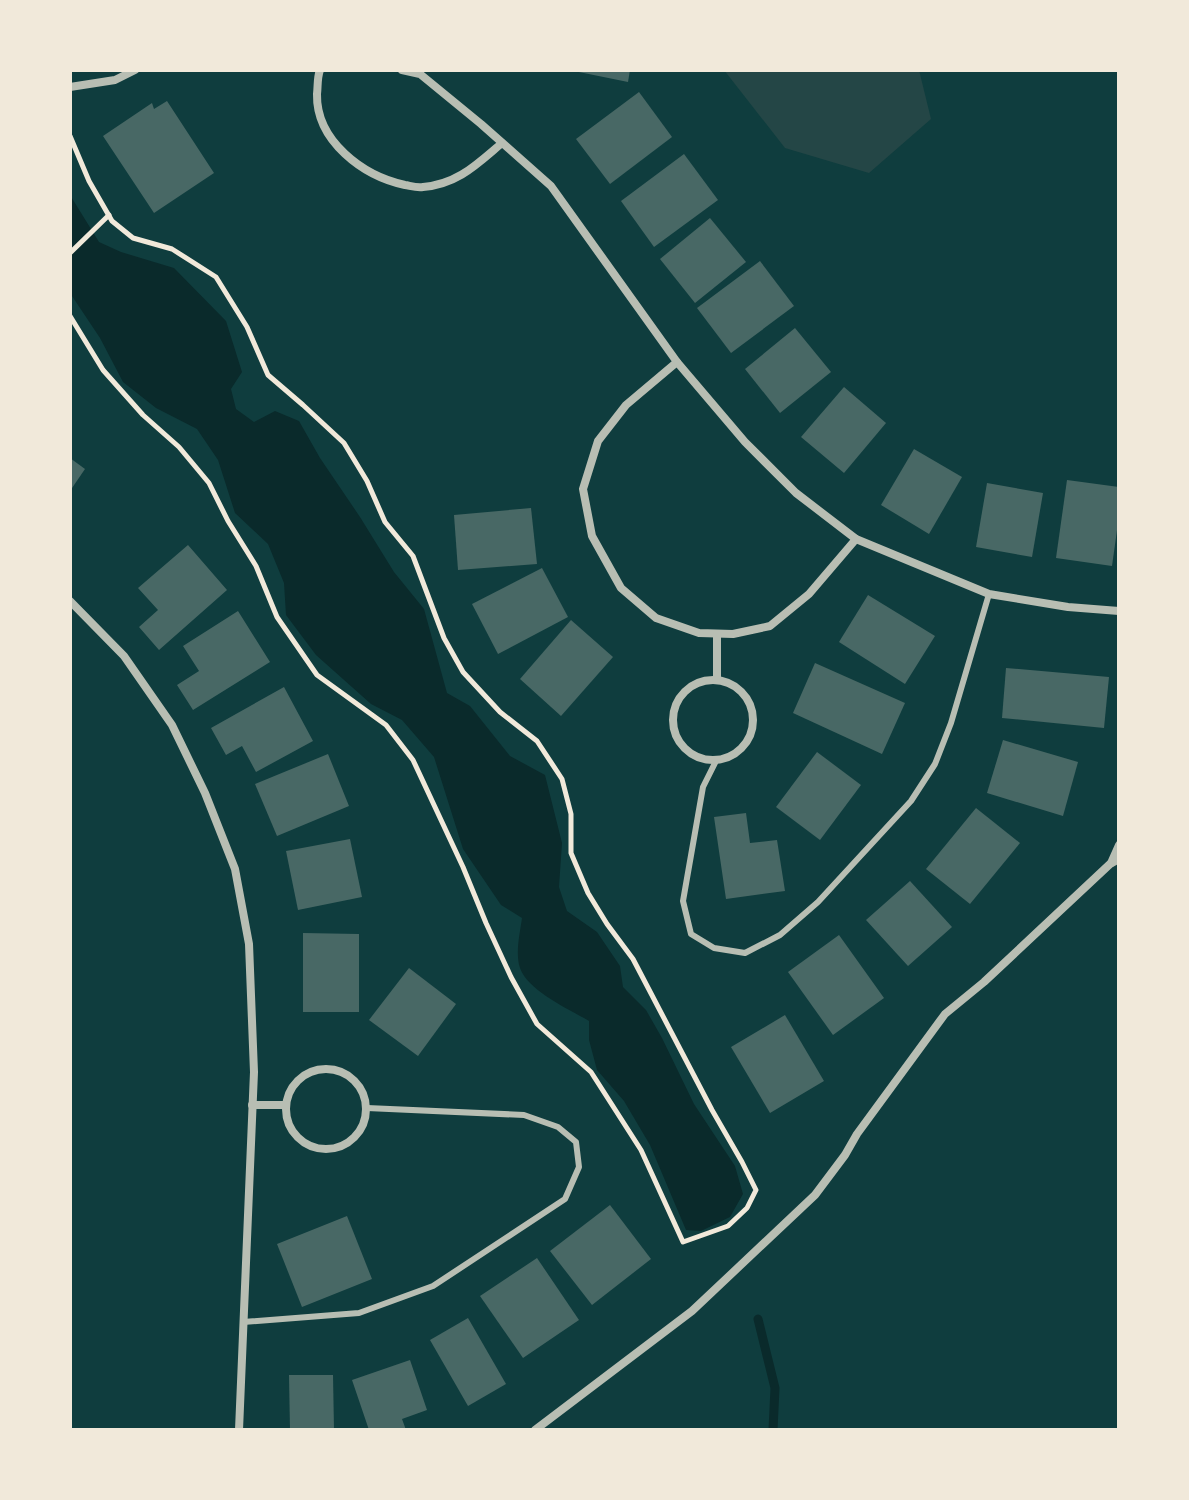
<svg xmlns="http://www.w3.org/2000/svg" width="1189" height="1500" viewBox="0 0 1189 1500" font-family="'PT Sans Narrow',sans-serif">
  <rect width="100%" height="100%" fill="#0f3d3e"/>
  <polygon fill="#244646" points="724,70 919,70 931,119 869,173 785,148"/>
  <path fill="#0a2a2b" d="M70 195 99 242 121 252 174 268 226 321 242 372 231 389 236 409 254 422 275 411 299 421 320 458 360 517 394 572 424 609 447 693 470 706 510 756 545 775 562 843 559 887 567 911 597 932 620 966 623 987 646 1010 662 1038 694 1104 735 1166 743 1194 730 1217 701 1231 686 1230 650 1145 624 1101 597 1070 589 1040V1021C569 1009 528 991 520 968 515 953 520 933 522 918L501 905 463 849 434 757 402 720 371 704 316 655 286 615 284 583 268 544 235 513 218 460 197 429 156 408 123 382 100 338 70 293Z"/>
  <g fill="none" stroke-linecap="round" stroke-linejoin="round">
    <polyline stroke="#0a2a2b" stroke-width="9" points="758,1319 775,1388 773,1430"/>
  </g>
  <g fill="#486865">
    <polygon points="575,70 630,70 628,82 574,71"/>
    <polygon points="639,92 672,137 610,184 576,139"/>
    <polygon points="167,101 214,173 154,213 103,136 152,103 154,109"/>
    <polygon points="684,154 718,200 654,247 621,201"/>
    <polygon points="710,218 746,262 695,303 660,259"/>
    <polygon points="760,261 794,306 731,353 697,308"/>
    <polygon points="795,328 831,372 780,413 745,369"/>
    <polygon points="844,387 886,423 844,473 801,437"/>
    <polygon points="914,449 962,477 929,534 881,505"/>
    <polygon points="70,458 85,469 70,491"/>
    <polygon points="1067,480 1119,487 1119,516 1112,566 1056,558"/>
    <polygon points="987,483 1043,493 1032,557 976,547"/>
    <polygon points="531,508 537,564 458,570 454,515"/>
    <polygon points="188,545 227,590 159,650 139,627 158,610 138,588"/>
    <polygon points="542,568 568,617 498,654 472,604"/>
    <polygon points="868,595 935,636 905,684 839,642"/>
    <polygon points="238,611 270,662 193,710 177,685 199,671 183,646"/>
    <polygon points="571,620 613,657 561,716 520,679"/>
    <polygon points="815,663 905,703 882,754 793,713"/>
    <polygon points="1006,668 1109,677 1104,728 1002,718"/>
    <polygon points="284,687 313,741 256,772 242,746 226,755 211,728"/>
    <polygon points="1003,740 1078,762 1063,816 987,793"/>
    <polygon points="817,752 861,785 820,840 776,807"/>
    <polygon points="328,754 349,806 277,836 255,784"/>
    <polygon points="976,808 1020,843 970,904 926,869"/>
    <polygon points="746,813 750,843 777,840 785,891 726,899 714,817"/>
    <polygon points="350,839 362,897 298,910 286,851"/>
    <polygon points="910,881 952,927 908,966 866,920"/>
    <polygon points="303,933 359,934 359,1012 303,1012"/>
    <polygon points="839,935 884,998 833,1035 788,972"/>
    <polygon points="409,968 456,1004 418,1056 369,1020"/>
    <polygon points="785,1015 824,1081 770,1113 731,1047"/>
    <polygon points="610,1205 651,1259 592,1305 550,1251"/>
    <polygon points="347,1216 372,1279 302,1307 277,1244"/>
    <polygon points="537,1258 579,1320 523,1358 480,1296"/>
    <polygon points="468,1318 506,1384 468,1406 430,1340"/>
    <polygon points="410,1360 427,1410 402,1419 406,1430 369,1430 352,1380"/>
    <polygon points="289,1375 333,1375 334,1430 290,1430"/>
  </g>
  <g fill="none" stroke-linecap="round" stroke-linejoin="round">
    <g stroke="#f1e9da" stroke-width="5">
      <polyline points="70,136 89,181 112,221 133,238 172,249 216,277 247,327 268,375 303,405 344,443 367,481 385,522 413,556 444,638 463,672 500,712 537,741 562,779 571,814 571,853 588,893 607,924 633,959 712,1110 742,1162 756,1190 747,1208 728,1226 683,1242 641,1150 591,1072 537,1024 511,977 486,923 463,867 413,760 386,725 317,675 277,617 256,566 228,521 209,483 179,447 143,415 103,370 70,316"/>
      <polyline points="70,253 109,215"/>
    </g>
    <g stroke="#b8beb3" stroke-width="6">
      <polyline points="716,761 703,787 683,901 691,934 714,948 745,953 780,935 818,902 911,801 935,764 951,723 989,594"/>
      <polyline points="243,1322 359,1313 433,1286 565,1199 579,1167 576,1142 558,1127 524,1115 367,1108"/>
    </g>
    <g stroke="#b8beb3" stroke-width="8">
      <path d="M320 70C317 78 318 86 317 94 316 141 363 176 405 185 411 186 417 188 423 187 458 184 477 164 502 143"/>
      <polyline points="402,70 420,74 481,124 551,186 677,362 745,442 796,493 856,539 989,594 1068,607 1119,611"/>
      <polyline points="70,87 115,80 135,70"/>
      <polyline points="677,362 626,405 598,441 583,489 592,536 621,588 656,618 699,633 733,634 770,626 809,594 856,539"/>
      <polyline points="70,601 124,656 172,725 205,793 235,869 249,944 254,1072 239,1430"/>
      <polyline points="717,680 717,634"/>
      <circle cx="713" cy="720" r="40"/>
      <polyline points="1111,863 1119,845"/>
      <circle cx="326" cy="1109" r="40"/>
      <polyline points="252,1105 286,1105"/>
      <polyline points="535,1430 692,1311 815,1195 845,1155 857,1134 945,1014 984,982 1110,864 1119,859"/>
    </g>
  </g>
  <rect width="1189" height="1500" fill="none" stroke="#f1e9da" stroke-width="144"/>
</svg>
